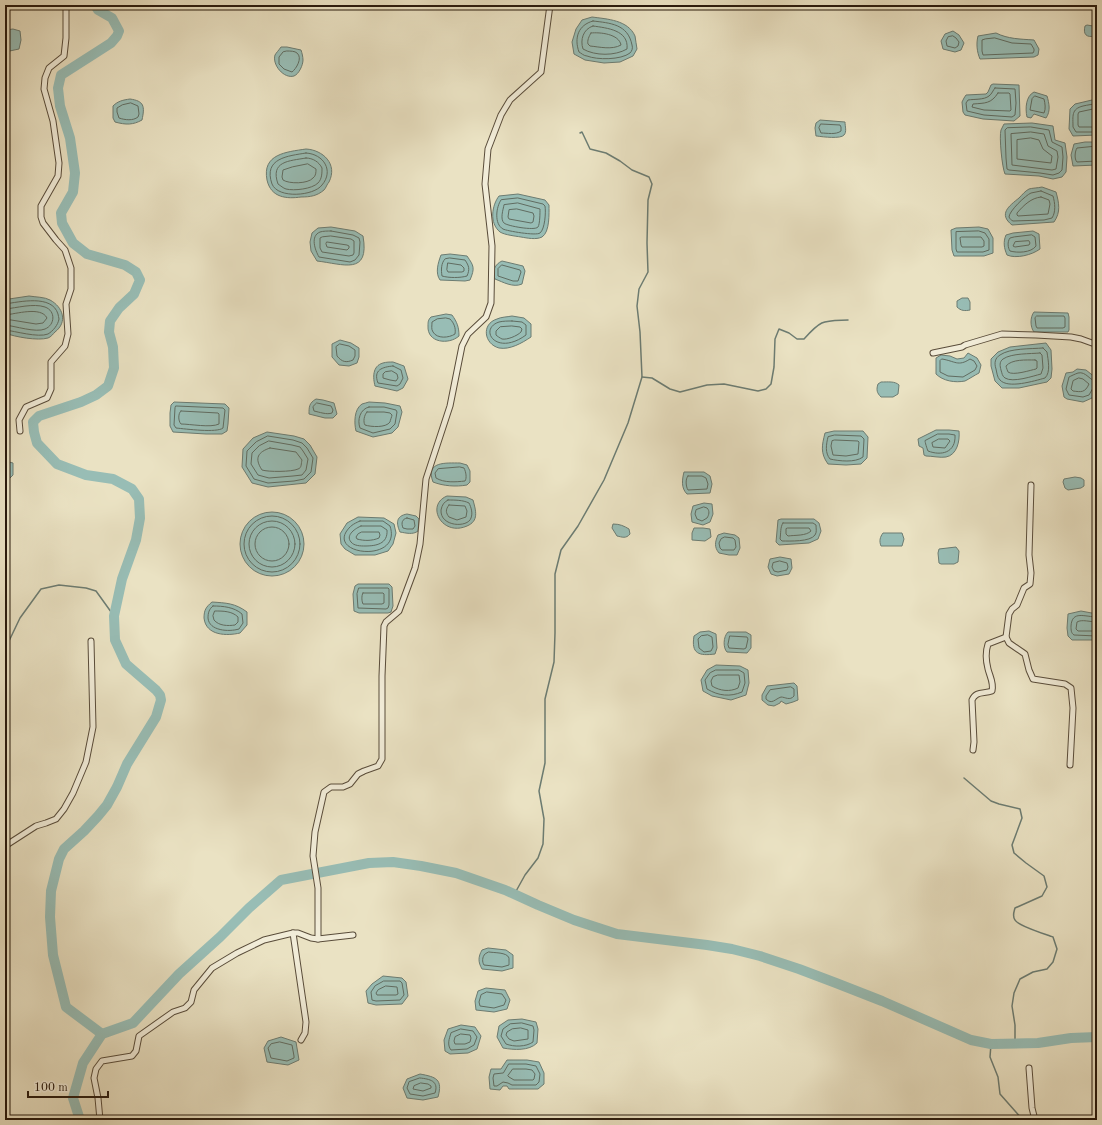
<svg xmlns="http://www.w3.org/2000/svg" width="1102" height="1125" viewBox="0 0 1102 1125" font-family="'Old Standard TT',serif">
  <rect width="100%" height="100%" fill="#eae2c3"/>
  <filter id="stains"><feTurbulence type="fractalNoise" baseFrequency=".005" numOctaves="4"/><feColorMatrix values="0 0 0 0 .2 0 0 0 0 .09 0 0 0 0 .02 0 0 0 .5 -.17"/></filter>
  <radialGradient id="worn" r=".72"><stop offset=".6" stop-color="#630" stop-opacity="0"/><stop offset="1" stop-color="#630" stop-opacity=".3"/></radialGradient>
  <g fill="#98bdb5" stroke="#6c7c72">
    <path d="M592 17C607 19 628 20 635 36 636 40 636 45 637 49L633 56 620 62 604 63 585 60 574 54 572 42 576 29 582 20Z"/>
    <path d="M1087 25 1093 26 1097 28V32L1095 36C1086 38 1083 34 1085 26Z"/>
    <polygon points="13,29 20,31 21,40 19,49 5,52 5,30"/>
    <polygon points="953,31 959,35 964,43 961,50 955,52 943,49 941,41 945,34"/>
    <path d="M996 33C1008 39 1020 39 1034 40L1039 49 1038 55 1034 57 980 59C977 52 976 44 978 36Z"/>
    <path d="M281 47H287L301 50C302 53 303 57 303 60 303 65 299 74 294 76 284 79 272 65 275 55 276 53 279 50 281 47Z"/>
    <polygon points="993,84 1019,85 1020,116 1014,121 983,119 965,115 963,112 962,102 964,98 966,95 986,94 988,92 991,85"/>
    <path d="M1034 92 1047 96C1049 103 1051 111 1046 118L1034 114 1031 118 1027 117C1025 108 1026 96 1034 92Z"/>
    <path d="M130 99C144 101 145 106 142 120 133 125 126 125 115 122L113 118V106C118 101 123 100 130 99Z"/>
    <polygon points="1092,100 1097,100 1097,135 1073,136 1069,129 1070,109 1075,104"/>
    <path d="M820 120 845 122C845 126 847 132 844 135 841 139 823 137 817 136H816L815 128 816 123Z"/>
    <path d="M1032 123 1053 126 1055 140 1065 143 1067 157 1066 172 1062 177 1053 179 1039 176 1005 174C1002 167 999 137 1001 130 1002 128 1003 126 1004 124Z"/>
    <polygon points="1085,142 1097,142 1097,165 1073,166 1071,155 1074,144"/>
    <path d="M306 149C323 150 338 164 329 182 327 184 326 188 324 190 317 196 310 197 301 197 287 199 271 198 267 180 262 154 286 152 306 149Z"/>
    <path d="M1042 187 1056 192C1059 203 1061 212 1054 222L1012 225C998 214 1009 206 1019 198 1022 195 1025 191 1029 189 1032 188 1038 188 1042 187Z"/>
    <path d="M518 194 545 200 549 205C549 213 550 232 542 237 536 240 527 238 521 237 515 236 505 235 500 232 489 223 492 205 499 196Z"/>
    <path d="M331 227 355 231 363 236C370 276 343 264 317 261L311 251 310 242 312 233 318 228Z"/>
    <polygon points="979,227 988,229 993,238 993,253 984,256 954,256 952,250 951,230 956,228"/>
    <path d="M1033 231 1039 234 1040 249C1032 255 1016 259 1007 255 1004 248 1003 242 1006 235L1013 233Z"/>
    <path d="M450 254 467 256C474 266 475 268 470 280L465 281 440 280C435 273 438 263 441 255Z"/>
    <path d="M502 261 523 266 525 271 522 284C513 288 503 282 495 279 491 272 495 264 502 261Z"/>
    <path d="M29 296C35 297 45 297 50 300 63 307 68 322 55 332 53 334 51 337 48 338 38 341 15 337 5 333V300L9 299Z"/>
    <path d="M962 298H968L970 302V310C965 311 961 311 957 307V301Z"/>
    <path d="M1034 312 1068 313 1069 317V330L1068 332H1034C1030 327 1030 317 1034 312Z"/>
    <path d="M446 314 452 315C457 322 459 327 459 336 449 345 427 343 428 326 428 322 428 320 431 317Z"/>
    <path d="M512 316 524 318 531 324V337C522 343 510 350 499 348 484 344 481 324 497 319 501 317 507 317 512 316Z"/>
    <polygon points="340,340 351,343 359,348 359,357 357,363 349,366 339,365 332,357 332,344"/>
    <polygon points="1046,343 1051,350 1052,369 1051,378 1047,382 1019,388 1002,388 995,381 991,366 991,359 998,352 1010,347"/>
    <path d="M968 353 977 358 981 365 979 373C975 375 969 379 965 381 955 383 943 381 936 374V358L941 355 950 356 957 359 964 358Z"/>
    <path d="M393 362 404 366 408 379 403 388 397 391 375 386C373 378 372 366 383 363 386 362 390 362 393 362Z"/>
    <polygon points="1077,369 1086,370 1096,378 1097,382 1097,388 1092,398 1083,402 1067,399 1064,397 1062,386 1066,373 1073,372"/>
    <path d="M881 382C888 382 895 381 899 385L898 394 893 397H881C877 393 876 390 878 384Z"/>
    <path d="M316 399 323 400 334 403 337 414 333 418H325L309 414C309 407 309 403 316 399Z"/>
    <polygon points="174,402 225,404 229,408 228,424 227,431 222,434 206,434 173,432 170,426 170,413 171,405"/>
    <path d="M369 402 385 403 400 406 402 412 398 427 392 433 373 437 356 431C354 423 354 409 362 404 364 403 367 403 369 402Z"/>
    <path d="M936 430H949L959 431C960 441 957 455 946 457 940 458 932 456 926 456L924 455 923 448 919 446 918 439Z"/>
    <path d="M834 431H863L868 437 867 458 861 464 846 465 828 464C820 453 822 445 825 433Z"/>
    <polygon points="267,432 294,436 304,439 310,445 317,457 315,474 306,483 268,487 252,483 242,467 243,449 253,438"/>
    <polygon points="5,461 13,463 13,475 9,479 5,480"/>
    <path d="M460 463 467 465 470 471V482L467 485C456 487 443 486 433 482 425 461 446 463 460 463Z"/>
    <path d="M684 472H704L710 476 712 484 710 493 687 494C681 488 682 480 684 472Z"/>
    <polygon points="1075,477 1081,478 1084,480 1084,486 1081,488 1068,490 1065,488 1063,482 1064,479"/>
    <path d="M447 496 466 497 473 500C476 511 479 521 467 526 442 537 425 505 447 496Z"/>
    <polygon points="704,503 712,504 713,514 710,522 703,525 692,522 691,514 693,506"/>
    <circle cx="272" cy="544" r="32"/>
    <path d="M407 514 416 516 419 519 418 531C413 535 406 533 400 532 396 523 396 516 407 514Z"/>
    <polygon points="358,517 384,518 394,524 396,533 393,544 388,551 375,555 355,555 345,549 341,544 340,534 347,523"/>
    <polygon points="781,519 814,519 819,523 821,531 818,539 809,543 779,545 776,542 778,520"/>
    <path d="M613 524C620 524 624 526 629 529L630 534C626 539 622 537 617 536L612 528Z"/>
    <polygon points="694,528 703,528 710,529 711,537 705,541 692,540 692,533"/>
    <path d="M724 533 735 535 739 538 740 548 737 555H729L719 553C714 547 715 542 718 535Z"/>
    <path d="M883 533H902L904 539 902 546H881C879 541 880 537 883 533Z"/>
    <polygon points="956,547 959,551 958,562 954,564 941,564 939,563 938,553 939,549"/>
    <polygon points="780,557 791,559 792,568 789,574 777,576 771,574 768,567 770,559"/>
    <polygon points="358,584 389,584 392,587 393,606 391,612 388,613 359,613 354,611 353,594 355,586"/>
    <path d="M212 602C226 603 235 603 247 612V625L240 633C227 636 206 636 204 618 204 610 206 607 212 602Z"/>
    <polygon points="1081,611 1097,614 1097,640 1072,640 1068,636 1067,628 1068,614"/>
    <path d="M709 631 716 634 717 648 715 654C699 656 691 654 694 636L700 632Z"/>
    <path d="M728 632H746L751 635V648L747 653 727 652C723 648 723 637 728 632Z"/>
    <polygon points="716,665 740,666 748,670 749,683 746,695 731,700 712,696 703,691 701,680 707,670"/>
    <polygon points="794,683 797,686 798,700 793,702 786,704 781,701 780,703 774,706 768,705 762,700 762,695 767,686"/>
    <path d="M488 948 506 950 513 955V968L502 971 482 969C478 962 478 957 482 950Z"/>
    <polygon points="383,976 402,978 406,982 408,996 402,1004 376,1005 368,1003 366,991 372,984"/>
    <polygon points="486,988 505,990 510,1000 507,1009 494,1012 476,1010 475,1001 478,991"/>
    <path d="M522 1019 536 1022 538 1029 537 1043C529 1051 514 1050 503 1048L497 1037 499 1026 508 1020Z"/>
    <polygon points="461,1025 475,1027 481,1036 477,1049 468,1053 450,1054 445,1051 444,1040 448,1029"/>
    <polygon points="281,1037 296,1042 299,1060 288,1065 267,1062 264,1048 268,1041"/>
    <polygon points="507,1060 527,1060 539,1062 544,1073 544,1084 538,1089 509,1089 507,1086 503,1086 500,1090 490,1089 489,1077 491,1069 501,1069"/>
    <path d="M420 1074C436 1077 443 1079 438 1097L423 1100 407 1098 403 1088 407 1079Z"/>
  </g>
  <g fill="none" stroke-linecap="round" stroke-linejoin="round">
    <g stroke="#606c61" stroke-width="1">
      <path d="M593 21C610 23 628 24 632 45 633 48 632 51 630 53 621 60 597 60 587 56 584 56 581 53 579 52 574 38 578 25 593 21Z"/>
      <path d="M593 26C607 28 629 30 627 49 615 56 595 56 583 49 580 40 583 29 593 26Z"/>
      <path d="M591 33C600 32 619 34 621 45 612 50 600 47 590 46L588 44C587 41 589 36 591 33Z"/>
      <polygon points="953,36 956,38 959,42 958,46 955,48 947,46 946,41 948,37"/>
      <polygon points="995,38 1012,43 1031,44 1034,49 1034,51 1033,53 983,55 982,51 982,40 985,39"/>
      <path d="M287 51C290 51 295 51 297 53 303 58 296 69 292 72L284 69 279 64V57L283 52Z"/>
      <path d="M995 88 1015 89 1016 103 1015 115 1012 117 984 115 967 111 966 103 968 100C974 99 984 100 989 96 992 94 993 90 995 88Z"/>
      <path d="M998 93H1009L1010 94 1011 110 1010 111 984 110 972 107 973 104C985 103 991 104 998 93Z"/>
      <path d="M1035 96 1044 99C1045 103 1046 109 1044 113L1030 110 1032 99Z"/>
      <path d="M131 103 138 106 139 114 138 117C133 121 125 120 119 118L117 112V108L122 105Z"/>
      <path d="M1097 104C1092 104 1088 105 1083 106 1071 109 1073 116 1073 127L1076 132H1097"/>
      <polyline points="1097,109 1093,109 1079,112 1078,114 1078,125 1079,127 1097,127"/>
      <path d="M821 124 840 125 841 127V131C836 135 827 133 821 133L819 128Z"/>
      <polygon points="1031,127 1049,130 1052,142 1062,147 1063,157 1062,170 1059,173 1053,175 1040,173 1009,170 1007,169 1006,158 1005,130 1007,128"/>
      <polygon points="1031,132 1044,134 1048,146 1057,151 1058,157 1056,169 1052,170 1012,165 1011,134"/>
      <polygon points="1031,138 1039,140 1043,149 1052,156 1051,163 1017,159 1017,140"/>
      <path d="M1097 146 1077 148C1075 151 1074 159 1077 162L1097 161"/>
      <path d="M306 153C324 154 334 171 322 185 314 196 278 199 272 184 263 158 288 156 306 153Z"/>
      <path d="M306 158C313 158 319 162 322 168 322 173 322 179 318 183 312 189 294 191 286 189 283 188 281 186 278 184 270 161 289 161 306 158Z"/>
      <path d="M308 164 316 169C316 172 316 176 313 178 308 184 289 184 283 180L282 177 283 170 292 167Z"/>
      <path d="M1041 191 1053 196C1055 203 1056 212 1052 218L1044 220 1013 221C1011 220 1010 219 1009 217 1009 211 1026 195 1031 193 1034 192 1038 192 1041 191Z"/>
      <path d="M1041 197 1049 200 1050 204 1048 214 1018 216 1017 215V213C1024 205 1031 198 1041 197Z"/>
      <path d="M518 198 543 204 545 206C546 212 545 229 540 233 536 236 507 231 503 229 494 224 496 207 501 200Z"/>
      <path d="M518 203 540 209C540 212 540 224 538 227 535 231 507 226 504 223 500 219 503 210 504 205Z"/>
      <polygon points="517,209 533,213 534,216 533,222 531,223 509,219 508,217 509,210"/>
      <path d="M331 231 353 235 359 238 360 242 359 255 355 260 350 262 319 257C315 250 310 236 320 232 323 231 328 231 331 231Z"/>
      <polygon points="979,231 985,233 989,239 989,250 983,252 957,252 956,249 956,232"/>
      <path d="M1032 235 1035 237 1036 246C1031 253 1017 253 1010 251 1008 248 1007 242 1010 238L1014 237Z"/>
      <polygon points="331,236 351,239 354,241 354,253 353,255 349,256 322,252 320,248 320,238 322,237"/>
      <polygon points="962,237 981,237 984,241 984,246 982,247 962,247 961,245 960,238"/>
      <polygon points="1029,241 1030,243 1029,245 1015,247 1013,246 1015,242"/>
      <polygon points="327,242 347,245 349,246 349,248 347,250 327,247 326,244"/>
      <path d="M450 258 465 260C469 266 470 269 467 276 460 278 449 278 442 276 441 270 441 263 445 259Z"/>
      <polygon points="448,263 461,265 464,268 464,271 462,272 448,272 447,270"/>
      <polygon points="502,265 520,270 521,272 518,281 513,281 498,276 498,269"/>
      <path d="M5 304C19 302 52 294 58 314 58 316 59 317 59 319 58 325 53 331 48 334 38 338 15 331 5 330"/>
      <path d="M5 309C17 308 33 303 45 307 56 311 55 325 45 329 36 333 15 326 5 325"/>
      <path d="M5 315C16 314 41 306 47 318L43 323 36 324 5 319"/>
      <polygon points="1037,316 1064,316 1065,318 1065,327 1063,328 1037,328 1036,326 1035,318"/>
      <path d="M446 318 450 319C454 323 456 328 455 334 449 338 437 339 433 332 431 329 432 326 432 322L437 319Z"/>
      <path d="M512 321 522 322 526 325V335C496 357 478 329 499 322 503 321 508 321 512 321Z"/>
      <path d="M512 326 520 327 522 329 521 332C517 336 507 340 502 339 500 338 497 336 496 335V331L500 327Z"/>
      <path d="M340 344 349 346 355 350V356L353 360C346 363 342 362 337 356L336 347Z"/>
      <path d="M1043 348 1047 352C1048 360 1051 372 1045 378 1034 381 1008 389 1000 380 997 377 997 373 996 369 994 363 995 358 1000 355 1010 348 1031 349 1043 348Z"/>
      <path d="M1040 353 1042 355 1043 368 1041 374C1033 376 1013 383 1005 378 1002 376 1002 373 1001 370 1000 366 999 362 1003 359 1012 353 1030 354 1040 353Z"/>
      <path d="M942 359C955 361 958 367 970 359L974 361 977 366 975 370 963 377 948 376 940 372V361Z"/>
      <path d="M1035 360 1037 361V368L1036 369C1031 370 1013 376 1008 372 1008 372 1006 367 1006 366 1012 359 1026 360 1035 360Z"/>
      <path d="M393 366 401 370 403 378 400 384 397 386 378 383C373 370 382 367 393 366Z"/>
      <polygon points="392,371 397,374 398,378 396,381 390,380 383,378 383,374 385,372"/>
      <path d="M1079 378 1083 379 1089 384C1085 393 1081 392 1073 391L1071 389 1073 381Z"/>
      <path d="M1097 382C1090 381 1086 371 1078 373 1075 374 1071 376 1069 377L1066 389 1069 395 1083 397 1089 395 1093 388 1097 387"/>
      <path d="M317 403 331 406 333 410 332 413C327 415 319 412 314 411L313 407Z"/>
      <path d="M176 406 223 408 225 410 223 428C217 433 186 429 176 428L174 425 175 408Z"/>
      <path d="M369 407H384L396 410 397 412 395 424 390 429 373 433 360 428C357 420 360 409 369 407Z"/>
      <path d="M181 411 218 413 219 414V424C211 428 190 424 181 424 178 421 178 413 181 411Z"/>
      <path d="M367 412H384L390 413 392 415C392 416 390 421 390 422 386 428 371 427 365 425 363 422 364 415 367 412Z"/>
      <path d="M938 434H949L955 435C956 453 941 456 928 451 927 449 925 442 925 441Z"/>
      <path d="M835 435 861 436 864 439 863 457C855 463 839 461 830 459 825 453 826 445 828 437Z"/>
      <polygon points="268,436 293,440 302,443 307,448 313,458 311,472 304,479 294,481 268,483 254,479 246,466 247,451 256,442"/>
      <polygon points="939,439 948,439 950,441 945,448 933,447 932,443"/>
      <polygon points="835,440 858,441 859,442 858,454 846,456 833,455 831,446 832,441"/>
      <polygon points="269,441 292,445 300,447 303,451 308,459 306,470 302,475 293,476 269,478 258,475 251,464 252,453 259,446"/>
      <path d="M270 448 296 452 302 460C301 463 302 468 298 469 292 472 268 472 262 470 254 458 258 452 270 448Z"/>
      <path d="M460 467 464 468C466 472 467 478 465 481 456 482 444 483 436 478L435 473 438 469Z"/>
      <path d="M688 476H702L706 478 708 484 707 489 688 490C686 487 685 479 688 476Z"/>
      <path d="M448 500C455 500 463 500 469 503 471 507 473 513 471 518 468 528 440 527 441 510 442 505 444 502 448 500Z"/>
      <path d="M449 505 465 506 467 511 466 517 457 520 449 517C446 513 445 510 449 505Z"/>
      <path d="M704 507 707 508C710 511 709 515 707 518L702 521 697 519 695 514 696 510Z"/>
      <circle cx="272" cy="544" r="28"/>
      <path d="M407 518 414 520 415 526 413 529H407L403 528C401 523 402 519 407 518Z"/>
      <path d="M360 521H383L390 526C402 562 332 556 346 532 350 526 353 524 360 521Z"/>
      <circle cx="272" cy="544" r="23"/>
      <path d="M783 523H813L816 525C816 529 817 532 815 535 810 542 790 541 782 541L780 539C781 534 780 527 783 523Z"/>
      <path d="M361 526H381L387 530C388 544 376 546 365 546 361 546 354 546 351 542 345 535 356 528 361 526Z"/>
      <circle cx="272" cy="544" r="17"/>
      <path d="M788 528H809L811 531C806 536 795 535 788 536L786 534V529Z"/>
      <path d="M362 532H379L380 535 379 538C372 541 364 541 357 539L356 537 358 534Z"/>
      <polygon points="725,537 733,538 735,540 736,547 734,550 722,550 720,548 719,543 721,539"/>
      <polygon points="780,561 787,563 788,567 787,570 778,572 774,571 772,567 773,563"/>
      <polygon points="359,588 388,588 389,589 389,605 388,608 386,609 358,608 357,594"/>
      <path d="M363 593H383L384 594V603L382 604H363C362 602 361 596 363 593Z"/>
      <path d="M213 606C223 606 234 607 242 614L243 623 239 629C229 632 209 631 208 618 208 613 209 609 213 606Z"/>
      <path d="M215 611C223 611 232 611 238 617V622L235 625C228 626 219 626 214 620L213 616Z"/>
      <path d="M1097 617C1085 617 1072 610 1071 626 1071 630 1071 633 1074 635L1097 636"/>
      <path d="M1097 622C1090 622 1082 619 1077 622L1076 629 1078 631H1097"/>
      <polygon points="708,635 712,637 713,647 711,651 704,652 699,648 698,639 701,636"/>
      <polygon points="730,636 747,637 748,639 746,648 744,649 729,648 728,645"/>
      <path d="M716 670H739L744 673 745 683 742 692C730 697 719 696 707 689L705 680 710 673Z"/>
      <path d="M718 675H739L740 682 738 688C730 692 720 691 712 686L711 681 713 677Z"/>
      <path d="M791 687 794 689V696C790 701 785 697 781 697 775 699 772 705 766 699V696L770 690Z"/>
      <path d="M489 952C494 953 507 952 509 958 509 958 509 964 509 965L502 967 484 965C482 962 482 957 485 954Z"/>
      <polygon points="384,981 400,981 402,983 404,995 400,1000 376,1001 372,1000 371,992 375,986"/>
      <polygon points="386,986 397,987 398,994 396,995 377,995 376,993 378,990"/>
      <polygon points="487,992 502,994 506,1000 504,1005 494,1008 480,1006 479,1002 481,995"/>
      <path d="M522 1023 533 1026 534 1030 533 1042C526 1047 514 1047 506 1044L501 1036 503 1029 510 1024Z"/>
      <polygon points="521,1028 528,1030 528,1039 514,1041 509,1039 506,1035 507,1032 512,1029"/>
      <path d="M461 1029 473 1031 477 1037 474 1045 467 1049 451 1050C447 1045 449 1039 451 1033Z"/>
      <polygon points="461,1034 470,1035 471,1038 470,1042 465,1044 455,1044 454,1041 455,1037"/>
      <polygon points="280,1042 292,1045 294,1056 294,1058 287,1061 271,1058 268,1048 271,1044"/>
      <polygon points="509,1064 526,1064 536,1066 540,1074 539,1082 536,1085 512,1085 508,1083 503,1082 497,1086 494,1086 493,1078 494,1074 503,1073"/>
      <polygon points="513,1069 526,1069 532,1070 535,1074 534,1079 533,1080 514,1080 509,1077 508,1076"/>
      <path d="M420 1078C430 1079 439 1081 435 1093L423 1096 410 1094 407 1088 409 1082Z"/>
      <polygon points="421,1083 428,1084 431,1086 431,1088 423,1091 413,1089 414,1086"/>
    </g>
    <g stroke="#6c7c72" stroke-width="1.5">
      <path d="M642 377 652 378 670 389 680 392 707 385 724 384 758 391 766 389 771 384 774 367 775 339 779 329 789 333 797 339H804C822 319 823 321 848 320"/>
      <polyline points="5,646 9,641 20,618 41,589 59,585 86,588 96,591 114,616"/>
      <path d="M964 778 991 801 999 804 1020 809 1022 818 1012 845 1014 853 1026 863 1044 876 1047 887 1042 896 1015 908C1014 912 1012 916 1015 920 1018 926 1045 934 1053 937L1057 949 1053 962 1047 969 1033 972 1020 979 1014 993 1012 1006 1015 1025V1044"/>
      <polyline points="515,893 525,875 538,858 543,844 544,819 539,791 545,763 545,699 554,662 555,633 555,574 561,550 578,526 604,480 628,423 642,377 640,332 637,306 639,289 648,272 647,243 648,200 652,184 649,177 632,170 620,161 606,153 590,149 582,132 580,133"/>
      <polyline points="991,1044 990,1057 998,1077 1000,1094 1023,1120"/>
    </g>
    <g stroke="#98bdb5" stroke-width="10">
      <polyline points="95,5 98,10 112,18 119,31 117,36 111,43 61,75 58,88 60,106 70,138 75,173 73,192 61,213 62,223 73,243 87,254 125,265 136,272 140,280 134,294 119,308 110,321 109,332 113,347 114,368 108,386 96,395 81,402 39,416 33,422 34,432 37,443 57,464 86,475 113,479 132,489 139,499 140,518 136,540 122,579 114,616 115,640 126,664 156,690 160,695 161,700 156,717 127,764 117,787 107,805 98,816 84,831 64,849 59,859 51,891 50,917 53,955 66,1007 102,1034"/>
      <polyline points="80,1120 73,1098 83,1063 102,1034 133,1023 179,974 220,937 249,908 281,880 369,863 393,862 421,866 456,873 505,890 538,905 574,920 617,934 707,945 732,949 760,956 799,969 836,983 882,1001 971,1040 991,1044 1038,1043 1071,1038 1097,1037"/>
    </g>
    <g stroke="#594c3a" stroke-width="7">
      <g id="minor">
        <polyline points="933,353 962,347 965,345 1002,334 1036,335 1071,337 1081,339 1092,343 1097,343"/>
        <polyline points="20,431 19,420 26,407 47,398 51,389 51,362 65,346 68,334 66,304 71,289 71,268 65,250 56,240 43,223 41,217 41,206 58,176 59,163 53,121 44,89 45,78 49,68 64,56 66,38 66,5"/>
        <polyline points="1031,485 1029,555 1031,573 1030,584 1024,588 1017,605 1012,609 1009,614 1006,637 1009,643 1025,654 1029,670 1033,679 1065,684 1071,688 1073,708 1070,765"/>
        <path d="M973 750 974 742 972 700C976 691 983 694 992 691 994 683 990 677 988 669 986 661 985 653 988 644L1006 637"/>
        <polyline points="5,846 36,826 46,823 56,819 64,809 73,793 86,762 93,727 91,641"/>
        <polyline points="293,933 306,1022 305,1033 301,1040"/>
        <polyline points="318,939 318,888 313,856 315,832 324,792 331,787 343,787 350,784 358,774 364,771 378,766 382,759 382,676 384,626 386,622 399,611 415,568 420,544 426,479 450,406 462,346 468,334 486,317 491,303 492,246 485,184 488,149 501,115 510,100 541,72 550,5"/>
        <polyline points="1029,1068 1032,1108 1035,1120"/>
        <polyline points="100,1120 98,1098 94,1078 96,1069 102,1061 132,1056 136,1051 139,1036 173,1012 185,1008 191,1002 194,990 212,968 237,953 264,940 293,933 298,933 311,938 318,939 353,935"/>
      </g>
    </g>
    <use href="#minor" stroke="#f1ecd8" stroke-width="5"/>
  </g>
  <rect width="1102" height="1125" fill="none" stroke="#eae2c3" stroke-width="20"/>
  <rect x="6" y="6" width="1090" height="1113" fill="none" stroke="#291a0d" stroke-width="2"/>
  <rect x="10" y="10" width="1082" height="1105" fill="none" stroke="#291a0d"/>
  <path d="M28 1091v6h80v-6" fill="none" stroke="#291a0d" stroke-width="2"/>
  <text x="34" y="1091" font-size="12" fill="#291a0d" stroke="#f1ecd8" stroke-width="3" paint-order="stroke">100 m</text>
  <rect width="100%" height="100%" filter="url(#stains)"/>
  <rect width="100%" height="100%" fill="url(#worn)"/>
</svg>
